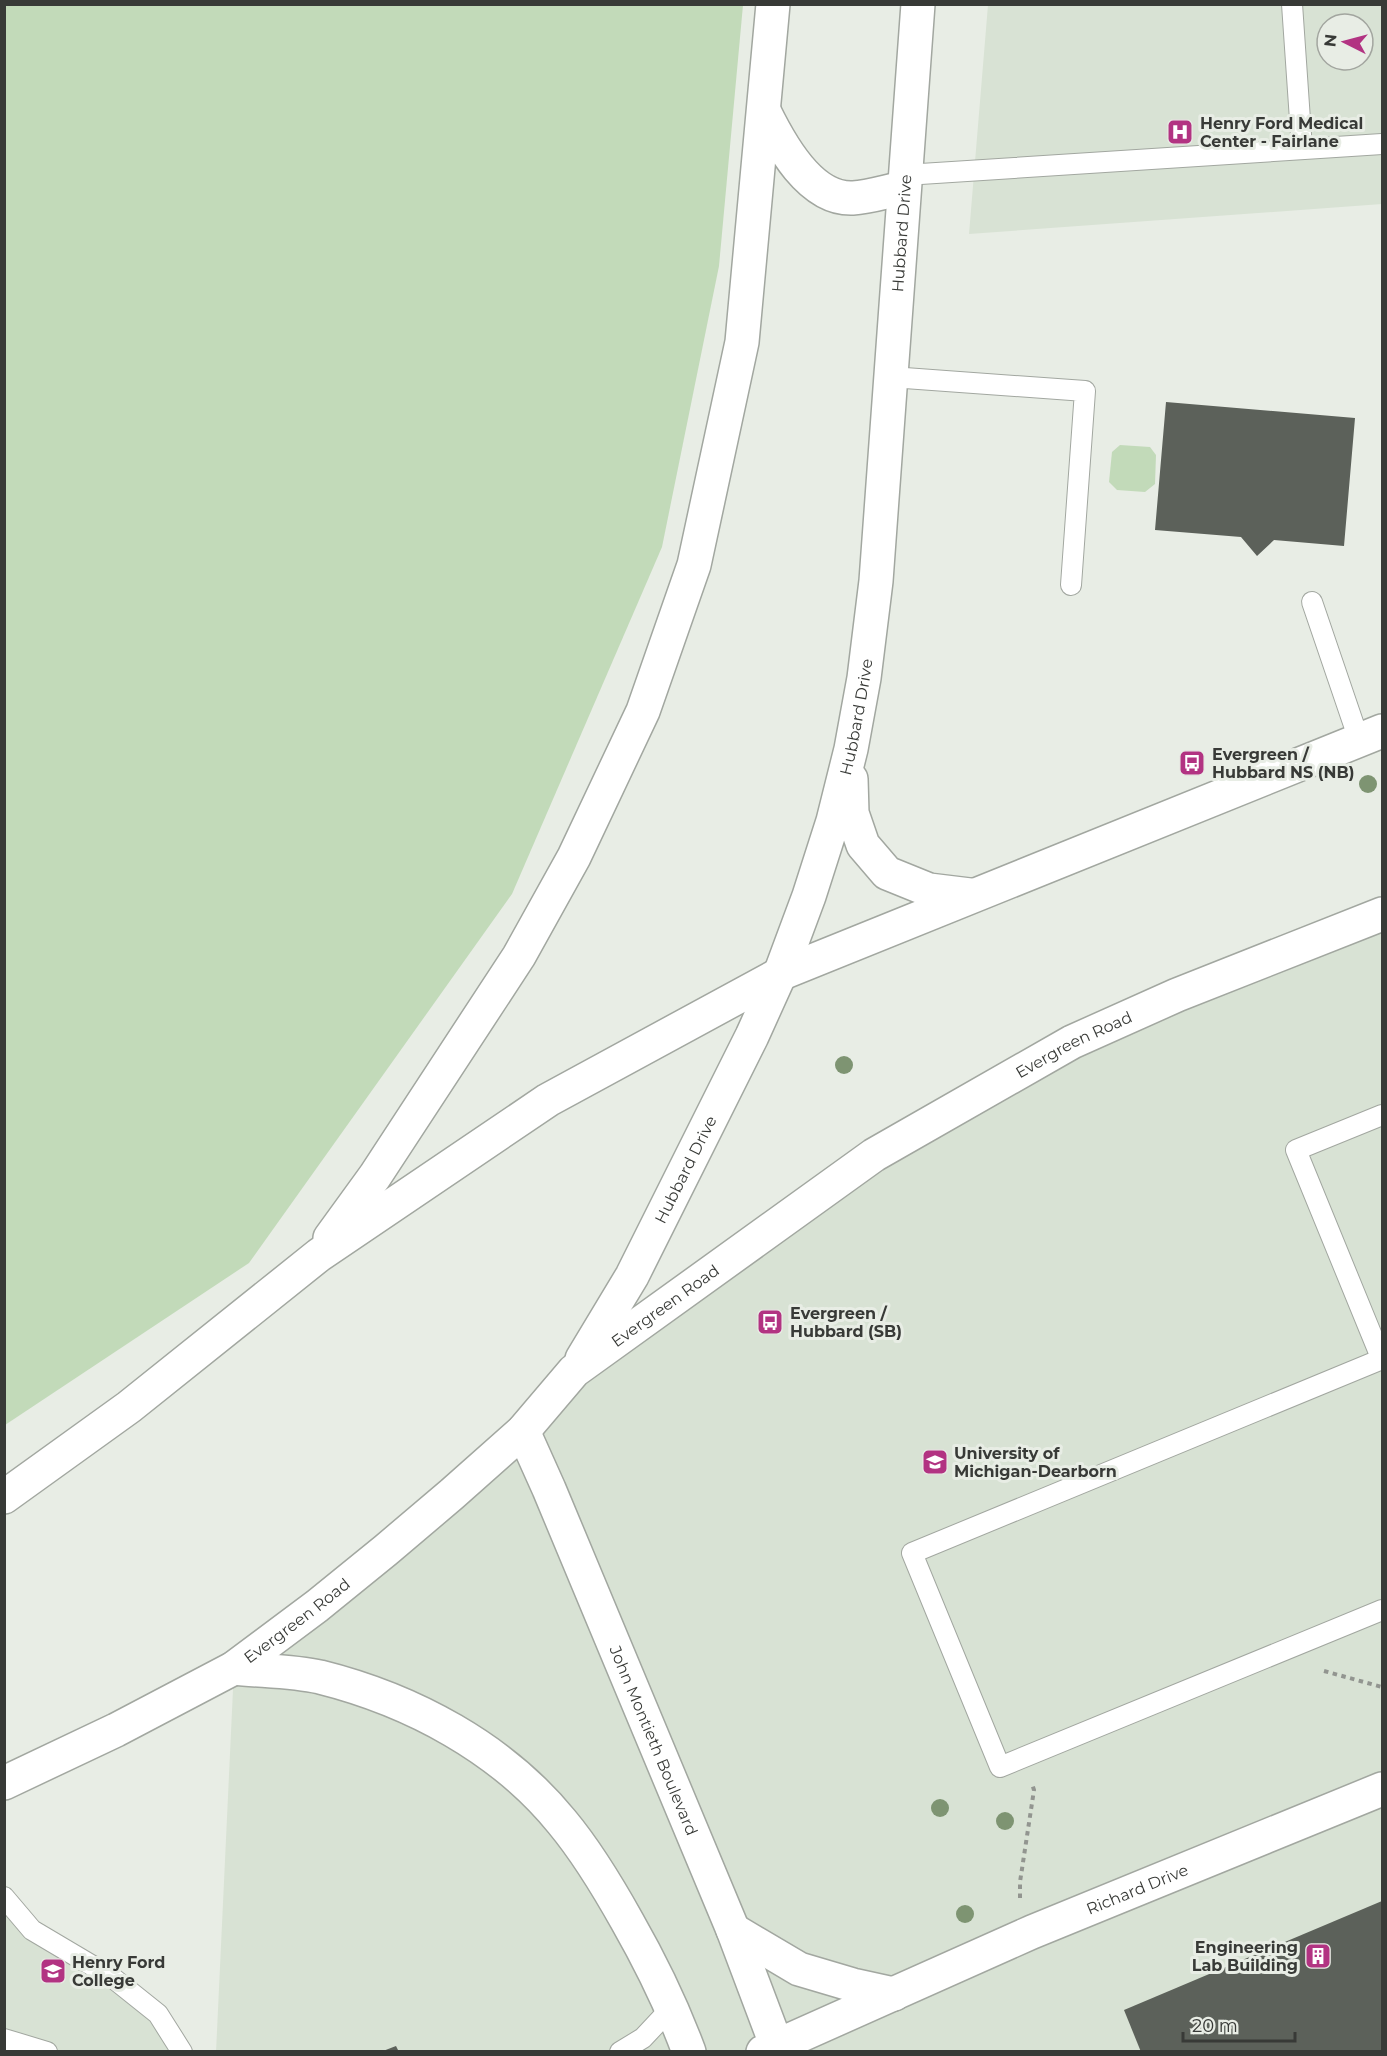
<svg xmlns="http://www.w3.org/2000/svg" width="1387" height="2056" viewBox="0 0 1387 2056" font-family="Montserrat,sans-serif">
  <rect width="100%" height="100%" fill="#e8ede5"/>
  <g fill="#d8e2d4" fill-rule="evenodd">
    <path d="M988 5H1382V204L969 234ZM1327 24H1363V60H1327Z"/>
    <polygon points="1382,923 1382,2051 216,2052 234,1668 576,1380 875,1164 1073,1051"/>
    <polygon points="4,1897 32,1930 113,1978 182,2051 5,2051"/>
  </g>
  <g fill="#c2dab9">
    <polygon points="5,4 743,5 719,266 662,547 512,894 249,1263 5,1425"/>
    <polygon points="1120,445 1150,447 1156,455 1155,484 1145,492 1117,490 1109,482 1112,452"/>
  </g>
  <g fill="#5c615a">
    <polygon points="1166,402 1355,418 1344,546 1274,540 1257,556 1241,537 1155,530"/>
    <polygon points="1382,1901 1382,2052 1141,2052 1124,2010"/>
    <polygon points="396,2046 399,2052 383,2052 383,2051"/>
  </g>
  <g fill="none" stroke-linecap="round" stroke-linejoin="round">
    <g stroke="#a2a7a0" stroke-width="22">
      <g id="service">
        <polyline points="1292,4 1302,149"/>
        <polyline points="905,175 1382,144"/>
        <polyline points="891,377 1085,391 1071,585"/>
        <polyline points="1312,602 1359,740"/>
        <polyline points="1382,1115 1296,1150 1382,1360"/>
        <polyline points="1382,1359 912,1553 1000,1767 1382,1610"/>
        <polyline points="4,1897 32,1930 113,1978 158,2014 182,2052"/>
        <polyline points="4,2039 47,2052"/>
        <polyline points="620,2052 643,2038 672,2007"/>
      </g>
    </g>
    <g stroke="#a2a7a0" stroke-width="36">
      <g id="minor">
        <path id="s1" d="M523 1431 549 1489 733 1930 779 2052"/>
        <path d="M234 1668C262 1671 293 1671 320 1677 412 1700 502 1748 562 1822 587 1852 608 1887 627 1921 651 1963 672 2006 689 2052"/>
        <polyline points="733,1930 799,1969 853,1985 894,1994"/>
        <path id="s2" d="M763 2052 1032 1932 1382 1789"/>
      </g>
    </g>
    <g stroke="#a2a7a0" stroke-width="36">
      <g id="tertiary">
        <path d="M764 111C780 144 810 200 853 198 870 197 887 191 904 188"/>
        <polyline points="851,779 852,813 863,845 887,873 929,890 970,895"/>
        <polyline points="330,1238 375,1176 519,956 574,857 643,711 694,565 742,342 773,4"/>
        <path id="s3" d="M582 1359 632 1276 752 1036 780 974 809 896 833 821 851 749 864 678 876 581 918 4"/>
        <polyline points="4,1497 129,1407 319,1255 548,1100 780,974 1382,731"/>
        <path id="s4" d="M4 1783 116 1730 234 1668 317 1606 386 1550 452 1494 523 1431 574 1371 874 1155 1072 1042 1177 995 1382 914"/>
      </g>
    </g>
    <g stroke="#929590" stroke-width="4" stroke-dasharray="4.5 4.5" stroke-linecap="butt">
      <polyline points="1324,1671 1382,1687"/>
      <polyline points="1020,1898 1020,1882 1034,1790 1032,1784"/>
    </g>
    <use href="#service" stroke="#fff" stroke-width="20"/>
    <use href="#minor" stroke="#fff" stroke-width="33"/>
    <use href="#tertiary" stroke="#fff" stroke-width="33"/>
  </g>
  <g fill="#7e9472">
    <circle cx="1368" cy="784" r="9"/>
    <circle cx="844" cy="1065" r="9"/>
    <circle cx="940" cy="1808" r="9"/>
    <circle cx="1005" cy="1821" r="9"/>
    <circle cx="965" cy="1914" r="9"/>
  </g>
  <defs>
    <g id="hospital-square" transform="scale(1.35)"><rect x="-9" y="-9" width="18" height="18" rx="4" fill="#b23382" stroke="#e8ede5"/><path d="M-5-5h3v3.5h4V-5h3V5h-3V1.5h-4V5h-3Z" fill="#fff"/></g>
    <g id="bus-square" transform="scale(1.35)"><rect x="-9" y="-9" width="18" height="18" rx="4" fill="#b23382" stroke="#e8ede5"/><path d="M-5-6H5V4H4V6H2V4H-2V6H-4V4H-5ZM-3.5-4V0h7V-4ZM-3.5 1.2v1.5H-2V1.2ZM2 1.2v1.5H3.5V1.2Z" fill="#fff"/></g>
    <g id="university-square" transform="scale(1.35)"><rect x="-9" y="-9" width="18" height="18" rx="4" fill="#b23382" stroke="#e8ede5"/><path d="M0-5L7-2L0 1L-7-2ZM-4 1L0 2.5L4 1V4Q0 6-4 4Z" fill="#fff"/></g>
    <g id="building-square" transform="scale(1.35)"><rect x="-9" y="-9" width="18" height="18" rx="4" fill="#b23382" stroke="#e8ede5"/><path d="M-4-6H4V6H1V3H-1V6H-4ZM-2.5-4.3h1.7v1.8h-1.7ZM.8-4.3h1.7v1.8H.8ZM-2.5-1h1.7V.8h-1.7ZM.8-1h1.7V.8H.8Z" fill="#fff"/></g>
  </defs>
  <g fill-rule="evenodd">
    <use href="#hospital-square" x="1180" y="132"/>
    <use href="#bus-square" x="1192" y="763"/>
    <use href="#bus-square" x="770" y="1322"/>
    <use href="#university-square" x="935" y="1462"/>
    <use href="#building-square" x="1318" y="1956"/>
    <use href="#university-square" x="53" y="1971"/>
  </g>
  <g text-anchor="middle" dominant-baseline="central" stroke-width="6" stroke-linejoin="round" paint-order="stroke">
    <g font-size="16" font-weight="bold" fill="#383a37" stroke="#e8ede5" text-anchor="start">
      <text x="1200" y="123">Henry Ford Medical<tspan x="1200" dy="18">Center - Fairlane</tspan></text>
      <text x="1212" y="754">Evergreen /<tspan x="1212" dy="18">Hubbard NS (NB)</tspan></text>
      <text x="790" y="1313">Evergreen /<tspan x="790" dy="18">Hubbard (SB)</tspan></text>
      <text x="954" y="1453">University of<tspan x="954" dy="18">Michigan-Dearborn</tspan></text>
      <text x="1298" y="1947" text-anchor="end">Engineering<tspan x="1298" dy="18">Lab Building</tspan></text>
      <text x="72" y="1962">Henry Ford<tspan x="72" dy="18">College</tspan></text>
    </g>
    <g font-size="16" fill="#383a37" stroke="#e8ede5">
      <text stroke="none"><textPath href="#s3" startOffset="1188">Hubbard Drive</textPath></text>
      <text stroke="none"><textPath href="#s3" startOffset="702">Hubbard Drive</textPath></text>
      <text stroke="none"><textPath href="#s4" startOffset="1308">Evergreen Road</textPath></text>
      <text stroke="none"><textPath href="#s3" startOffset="216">Hubbard Drive</textPath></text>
      <text stroke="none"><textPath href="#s4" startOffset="822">Evergreen Road</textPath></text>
      <text stroke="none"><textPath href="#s4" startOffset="336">Evergreen Road</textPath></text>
      <text stroke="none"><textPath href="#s1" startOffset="336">John Montieth Boulevard</textPath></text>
      <text stroke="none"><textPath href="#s2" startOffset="408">Richard Drive</textPath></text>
    </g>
  </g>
  <rect width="1387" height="2056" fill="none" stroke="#383a37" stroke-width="12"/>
  <g transform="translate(1345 42) rotate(276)"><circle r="28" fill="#e8ede5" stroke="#a2a59f" stroke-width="1.5"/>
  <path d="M0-4.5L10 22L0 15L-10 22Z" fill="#b23382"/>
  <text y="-9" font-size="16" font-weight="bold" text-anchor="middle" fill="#383a37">N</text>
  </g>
  <path d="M1183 2032v9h112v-9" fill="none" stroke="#383a37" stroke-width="3"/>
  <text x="1192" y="2032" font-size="18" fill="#383a37" stroke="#e8ede5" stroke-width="4.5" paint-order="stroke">20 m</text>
</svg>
